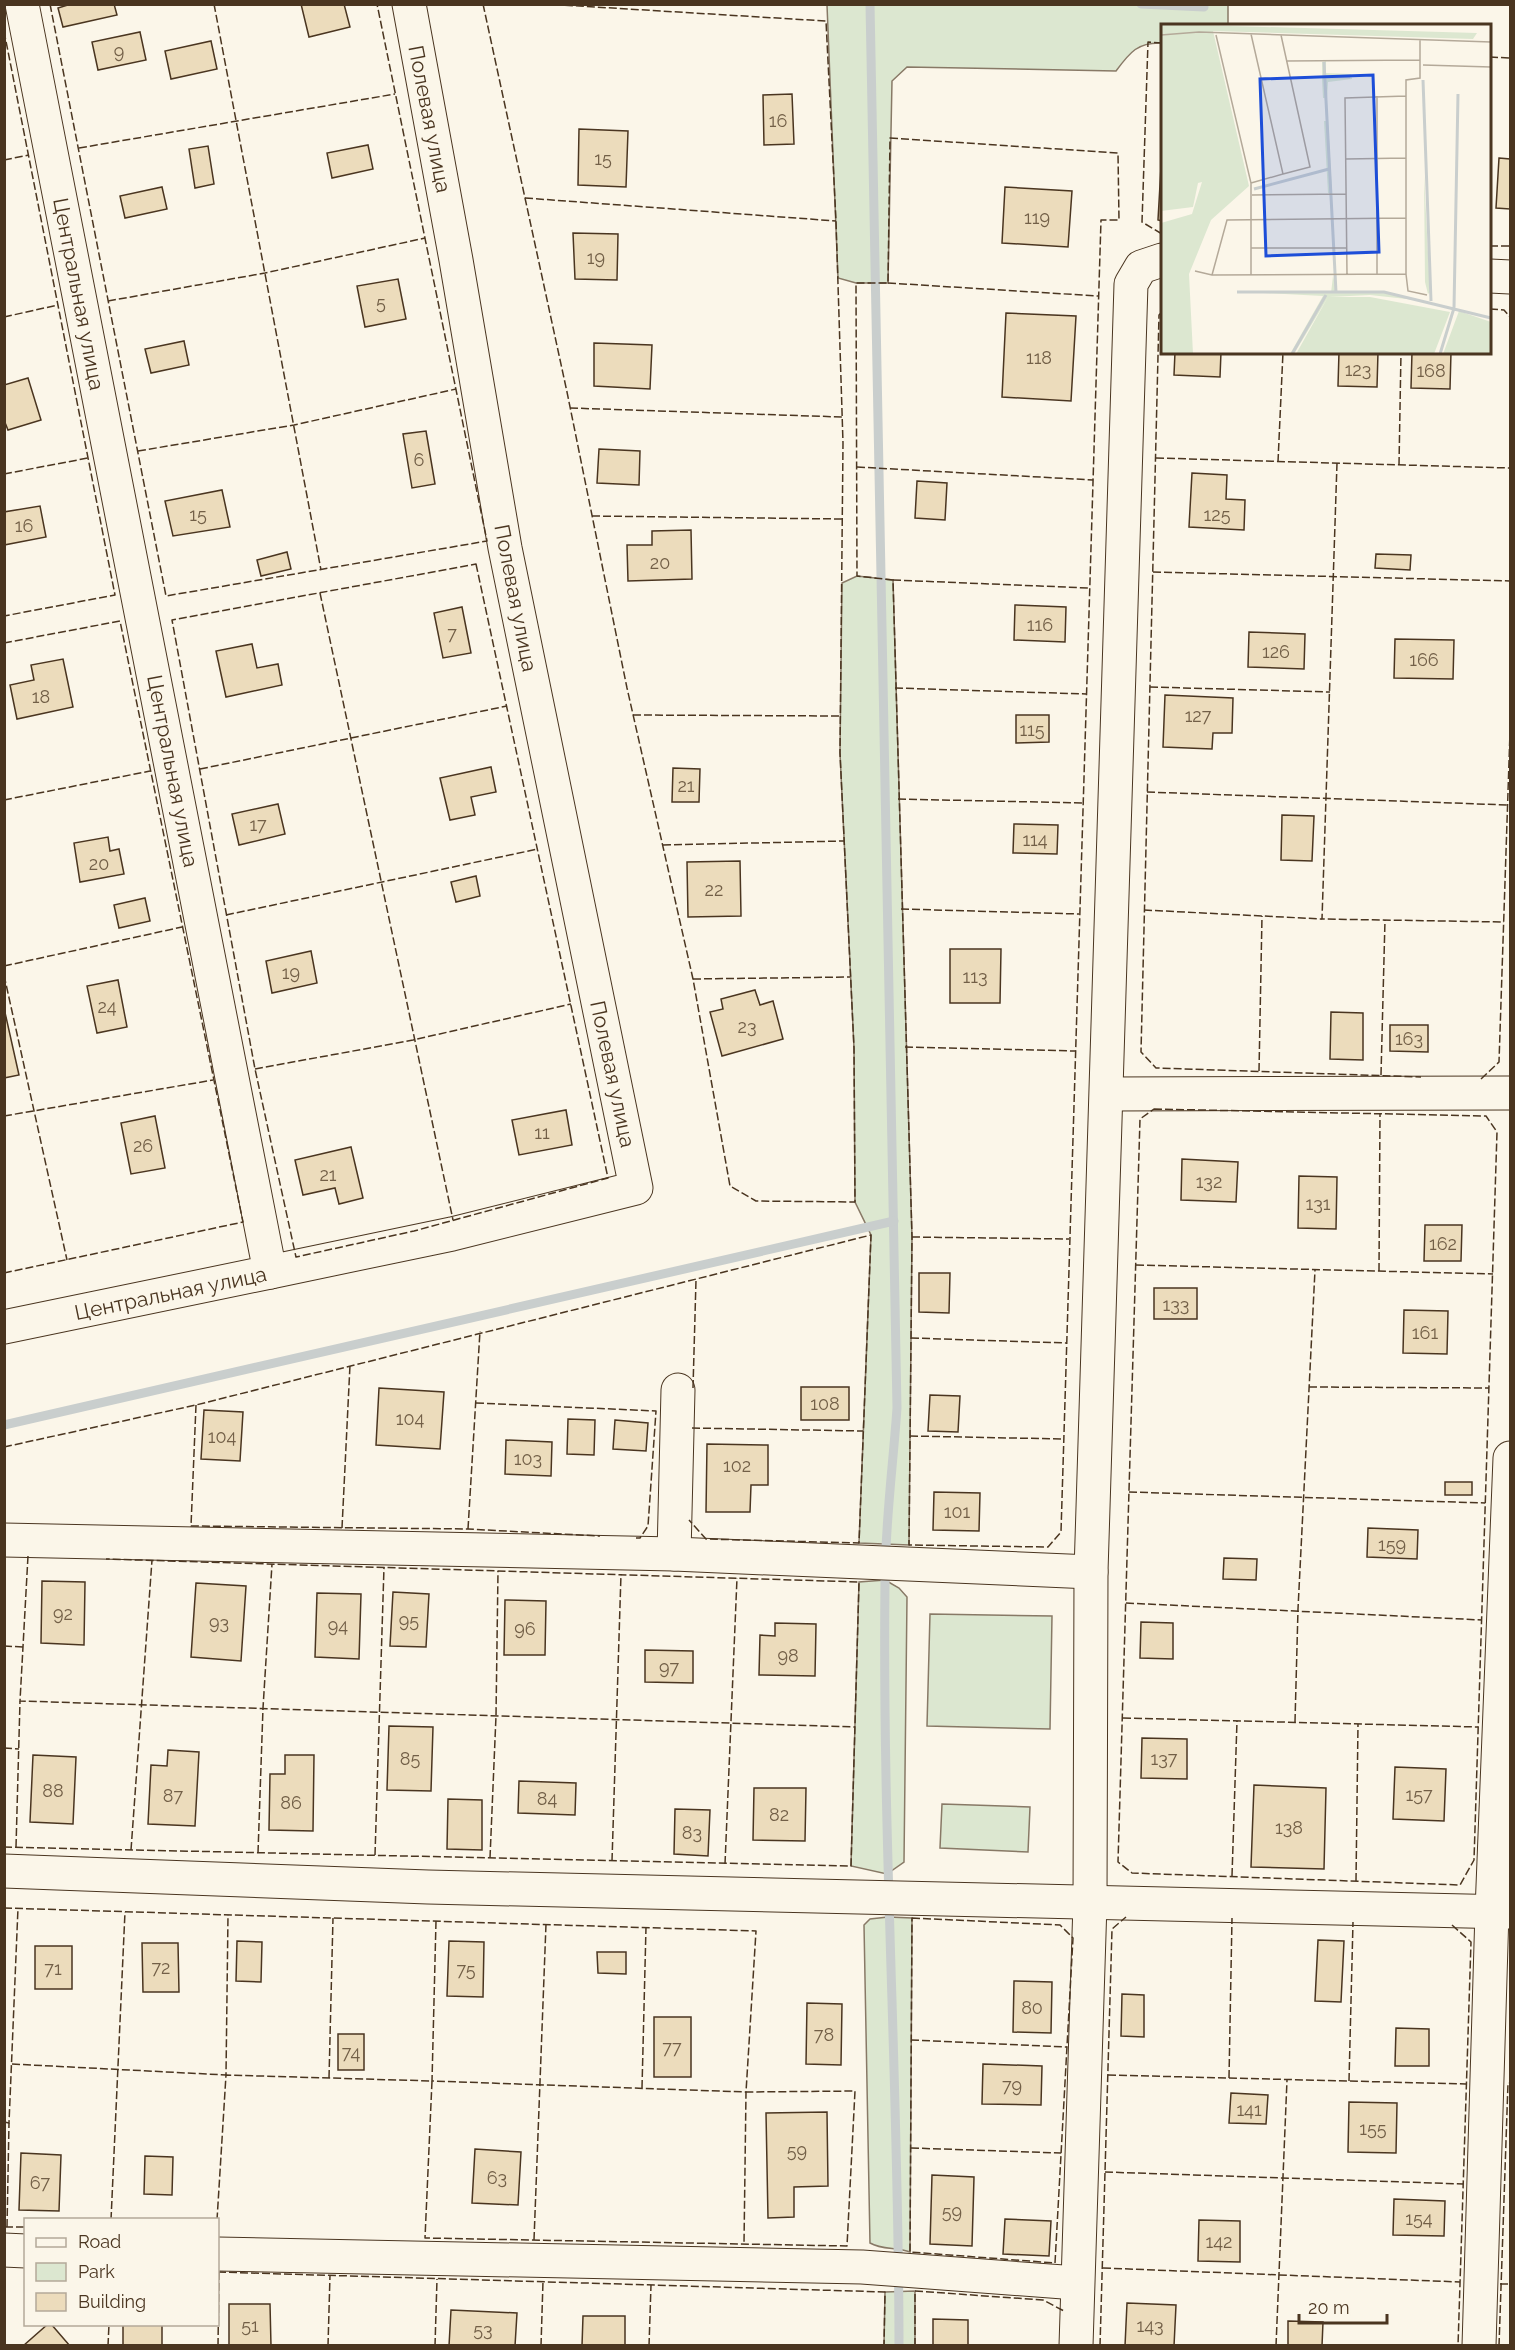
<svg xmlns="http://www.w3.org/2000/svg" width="1515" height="2350" viewBox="0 0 1515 2350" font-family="Raleway,sans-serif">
  <rect width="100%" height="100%" fill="#fbf6e9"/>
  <g fill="#dce7d0" stroke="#887966" stroke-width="1.5">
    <path d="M827 5H1228V25L1162 26V43C1138 42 1130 52 1116 71L907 67 892 81 888 283H856L838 278Z"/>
    <polygon points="857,576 893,580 912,1237 909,1545 859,1543 871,1235 855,1202 854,1048 840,753 842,583"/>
    <polygon points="885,1580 899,1588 907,1597 904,1862 887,1874 851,1866 859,1582"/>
    <polygon points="930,1614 1052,1616 1050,1729 927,1726"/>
    <polygon points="942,1804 1030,1807 1028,1852 940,1848"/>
    <path d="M888 1917 912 1918 910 2252C897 2247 882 2250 870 2243L864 1925 870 1919Z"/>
    <polygon points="915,2291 915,2345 884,2345 885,2292"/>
  </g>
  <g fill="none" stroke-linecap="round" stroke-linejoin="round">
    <g stroke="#c9cecd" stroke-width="9">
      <path d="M870 4 897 1408C893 1466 885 1524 885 1582 882 1837 899 2091 899 2346"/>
      <polyline points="1141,4 1204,7"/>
      <polyline points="4,1425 894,1221"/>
    </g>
  </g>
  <g fill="#ecdcbc" stroke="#4a3520" stroke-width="1.5">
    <polygon points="71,4 114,4 117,15 63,27 58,8"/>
    <polygon points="301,4 344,4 350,27 309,37"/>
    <polygon points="140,32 146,60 98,70 92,42"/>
    <polygon points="211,41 217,69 171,79 165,51"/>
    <polygon points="792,94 794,144 764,145 763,95"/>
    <polygon points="579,129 628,131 626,187 578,185"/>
    <polygon points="368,145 373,169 332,178 327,153"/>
    <polygon points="208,146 214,184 195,188 189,149"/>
    <polygon points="1499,158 1510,159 1510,209 1496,208"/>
    <polygon points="1161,167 1162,167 1162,221 1158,220"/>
    <polygon points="162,187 167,209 125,218 120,196"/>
    <polygon points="1005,187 1072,191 1068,247 1002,243"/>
    <polygon points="573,233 618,234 617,280 575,279"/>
    <polygon points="398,279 406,319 365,327 357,286"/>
    <polygon points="1006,313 1076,316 1071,401 1002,397"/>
    <polygon points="184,341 189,365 151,373 145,349"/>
    <polygon points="594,343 652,345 650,389 594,386"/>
    <polygon points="1175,352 1221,352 1220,377 1174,375"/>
    <polygon points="1339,352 1378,352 1377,387 1338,386"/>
    <polygon points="1412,352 1451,352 1450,389 1411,388"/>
    <polygon points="28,378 41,420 8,430 4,420 4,385"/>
    <polygon points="426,431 435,484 412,488 403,434"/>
    <polygon points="599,449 640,451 639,485 597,483"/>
    <polygon points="1192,473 1227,475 1226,499 1245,500 1244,530 1189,527"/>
    <polygon points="917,481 947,483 945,520 915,518"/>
    <polygon points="222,490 230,527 173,536 165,501"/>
    <polygon points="40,506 46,537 4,545 4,512"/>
    <polygon points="691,530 692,579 628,581 627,545 652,545 652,531"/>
    <polygon points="287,552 291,569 261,576 257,560"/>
    <polygon points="1376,554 1411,555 1410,570 1375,568"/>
    <polygon points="1015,605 1066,607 1065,642 1014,640"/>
    <polygon points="462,607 471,653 443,658 434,613"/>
    <polygon points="1249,632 1305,634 1304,669 1248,667"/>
    <polygon points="1395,639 1454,640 1453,679 1394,678"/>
    <polygon points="252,644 257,668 278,664 282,685 226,697 216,651"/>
    <polygon points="63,659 73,707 17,719 10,685 34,680 31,665"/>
    <polygon points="1165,695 1233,698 1232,733 1213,733 1212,749 1163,747"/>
    <polygon points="1016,715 1049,715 1049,742 1016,743"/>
    <polygon points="491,767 496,792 471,797 475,815 450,820 440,778"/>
    <polygon points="673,768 700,769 699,802 672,802"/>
    <polygon points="278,804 285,834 239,845 232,814"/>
    <polygon points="1282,815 1314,816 1312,861 1281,860"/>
    <polygon points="1014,824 1058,825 1057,854 1013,853"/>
    <polygon points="108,837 110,851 119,849 124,874 80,882 74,843"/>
    <polygon points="740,861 741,916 688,917 687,862"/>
    <polygon points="476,876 480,896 456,902 451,882"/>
    <polygon points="145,898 150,921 119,928 114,905"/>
    <polygon points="950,949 1001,949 1000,1003 950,1003"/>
    <polygon points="311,951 317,983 272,993 266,961"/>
    <polygon points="118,980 127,1027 97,1033 87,986"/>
    <polygon points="755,990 760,1005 773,1001 783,1039 722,1056 710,1012 723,1009 721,999"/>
    <polygon points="4,1008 19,1075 4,1078"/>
    <polygon points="1331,1012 1363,1013 1363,1060 1330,1059"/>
    <polygon points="1390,1025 1428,1025 1428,1052 1390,1051"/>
    <polygon points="566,1110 572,1145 519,1155 512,1120"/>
    <polygon points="155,1116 165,1168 131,1174 121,1123"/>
    <polygon points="351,1147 363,1198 339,1204 335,1188 303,1195 295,1160"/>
    <polygon points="1182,1159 1238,1162 1236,1202 1181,1200"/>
    <polygon points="1299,1176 1337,1177 1336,1229 1298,1228"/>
    <polygon points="1425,1225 1462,1225 1461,1261 1424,1261"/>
    <polygon points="919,1273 950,1273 949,1313 919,1312"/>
    <rect x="1154" y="1288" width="43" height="31"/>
    <polygon points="1404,1310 1448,1311 1447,1354 1403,1353"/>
    <rect x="801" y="1387" width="48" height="33"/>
    <polygon points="379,1388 444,1392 440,1449 376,1445"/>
    <polygon points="930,1395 960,1396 958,1432 928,1431"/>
    <polygon points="204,1410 243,1412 240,1461 201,1459"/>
    <polygon points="568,1419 595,1420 594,1455 567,1454"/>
    <polygon points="615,1420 648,1423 646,1451 613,1449"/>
    <polygon points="506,1440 552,1442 551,1476 505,1474"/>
    <polygon points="707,1444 768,1445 768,1485 751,1485 750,1512 706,1512"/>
    <rect x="1445" y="1482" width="27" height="13"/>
    <polygon points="934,1492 980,1493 979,1531 933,1530"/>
    <polygon points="1368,1528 1418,1530 1417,1559 1367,1557"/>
    <polygon points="1224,1558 1257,1559 1256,1580 1223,1579"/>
    <polygon points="42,1581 85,1582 84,1645 41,1643"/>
    <polygon points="196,1583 246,1586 241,1661 191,1657"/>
    <polygon points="393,1592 429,1594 426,1647 390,1646"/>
    <polygon points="317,1593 361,1594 359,1659 315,1657"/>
    <polygon points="505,1600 546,1601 545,1655 504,1655"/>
    <polygon points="1141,1622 1173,1623 1173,1659 1140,1658"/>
    <polygon points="775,1623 816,1624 815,1676 759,1675 760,1635 775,1636"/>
    <polygon points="645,1650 693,1651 693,1683 645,1682"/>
    <polygon points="389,1726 433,1727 431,1791 387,1790"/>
    <polygon points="1142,1738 1187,1739 1187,1779 1141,1778"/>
    <polygon points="168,1750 199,1752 195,1826 148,1824 151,1765 167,1766"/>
    <polygon points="33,1755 76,1757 73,1824 30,1822"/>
    <polygon points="285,1755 314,1755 313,1831 269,1830 270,1774 285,1774"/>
    <polygon points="1395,1767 1446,1769 1444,1821 1393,1819"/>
    <polygon points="519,1781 576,1783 575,1815 518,1813"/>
    <polygon points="1254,1785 1326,1788 1324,1869 1251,1867"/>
    <polygon points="754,1788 806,1788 805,1841 753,1840"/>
    <polygon points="448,1799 482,1800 482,1850 447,1849"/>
    <polygon points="675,1809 710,1810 708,1856 674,1854"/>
    <polygon points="1318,1940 1344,1941 1341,2002 1315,2001"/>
    <polygon points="237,1941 262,1942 261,1982 236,1981"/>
    <polygon points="449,1941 484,1942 483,1997 447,1996"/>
    <polygon points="142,1943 178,1943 179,1992 143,1992"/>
    <rect x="35" y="1946" width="37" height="43"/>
    <polygon points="597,1952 626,1952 626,1974 598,1973"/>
    <polygon points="1014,1981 1052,1982 1051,2033 1013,2032"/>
    <polygon points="1122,1994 1144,1995 1144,2037 1121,2036"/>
    <polygon points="807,2003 842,2004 841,2065 806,2064"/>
    <rect x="654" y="2017" width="37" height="60"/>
    <polygon points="1396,2028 1429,2029 1429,2066 1395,2066"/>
    <rect x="338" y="2034" width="26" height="36"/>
    <polygon points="983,2064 1042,2066 1041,2105 982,2104"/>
    <polygon points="1231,2093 1268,2095 1266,2124 1229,2123"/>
    <polygon points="1349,2102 1397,2103 1396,2153 1348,2152"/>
    <polygon points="827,2112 828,2186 794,2187 794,2217 768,2218 766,2113"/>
    <polygon points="475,2149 521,2152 518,2205 472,2203"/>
    <polygon points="21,2153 61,2155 59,2211 19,2210"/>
    <polygon points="145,2156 173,2157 172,2195 144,2194"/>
    <polygon points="932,2175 974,2177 972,2246 930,2244"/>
    <polygon points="1394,2199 1445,2201 1444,2236 1393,2235"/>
    <polygon points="1005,2219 1051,2221 1049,2256 1003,2254"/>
    <polygon points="1199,2220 1240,2221 1240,2262 1198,2261"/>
    <polygon points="1127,2303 1176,2305 1174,2346 1125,2346"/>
    <polygon points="229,2304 270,2304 271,2346 229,2346"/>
    <polygon points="451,2310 517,2313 515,2346 449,2346"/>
    <polygon points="583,2316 625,2316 625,2346 582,2346"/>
    <polygon points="933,2319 968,2320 968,2346 933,2346"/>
    <polygon points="1288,2321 1323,2322 1322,2346 1288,2346"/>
    <polygon points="48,2324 51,2324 70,2346 23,2346"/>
    <rect x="123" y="2324" width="39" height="22"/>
  </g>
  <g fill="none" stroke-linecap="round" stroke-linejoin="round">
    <g stroke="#4a3520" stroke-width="35">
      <g id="minor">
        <polyline points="1490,276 1510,277"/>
        <polyline points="1108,1094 1510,1093"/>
        <polyline points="270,1272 452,1234 636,1188 505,548 456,260 409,4"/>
        <path id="s1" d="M4 1327 270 1272 22 4"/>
        <polyline points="4,1540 674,1554 1091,1572"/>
        <polyline points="674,1554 678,1390"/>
        <polyline points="4,1871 428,1887 1510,1912"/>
        <polyline points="4,2250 26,2251"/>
        <polyline points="218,2254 862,2267 1077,2283"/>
        <polyline points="1076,2346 1090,1903 1091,1572 1131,284 1141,267 1162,260"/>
        <polyline points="1479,2346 1492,1911 1510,1458"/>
      </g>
    </g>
    <use href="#minor" stroke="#fbf6e9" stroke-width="33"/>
    <g stroke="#4a3520" stroke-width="1.5" stroke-dasharray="8 3" stroke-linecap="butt">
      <polyline points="50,4 166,596 487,541 377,4"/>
      <polyline points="214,4 321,570"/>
      <polyline points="483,4 567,392 627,688 693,979 730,1186 756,1201 855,1202 854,1048 840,753 843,443 836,221 826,21 545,4"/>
      <polyline points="4,31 115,595 4,616"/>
      <polyline points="1162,43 1148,42 1142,222 1162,234"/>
      <polyline points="1490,57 1510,58"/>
      <polygon points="890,138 1118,153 1119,220 1101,220 1061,1532 1048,1547 909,1545 912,1237 893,580 857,576 856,283 888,283"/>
      <polyline points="79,148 395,94"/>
      <polyline points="4,160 29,155"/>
      <polyline points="525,198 836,221"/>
      <polyline points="1490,246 1510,246"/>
      <polyline points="888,283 1098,296"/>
      <polyline points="108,301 265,273 425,238"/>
      <polyline points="1490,309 1504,310 1510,317"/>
      <polyline points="1162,312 1159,315 1141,1052 1156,1068 1421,1077"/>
      <polyline points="4,317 58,305"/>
      <polyline points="570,408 842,417"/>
      <polyline points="138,451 294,425 456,389"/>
      <polyline points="1156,458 1510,468"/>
      <polyline points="1278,462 1283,352"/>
      <polyline points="1337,463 1322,919 1504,922"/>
      <polyline points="1399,465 1401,352"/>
      <polyline points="857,467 1093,480"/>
      <polyline points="4,474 88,458"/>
      <polyline points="592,516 842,519"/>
      <polygon points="476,564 608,1178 414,1231 296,1257 255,1069 172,620"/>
      <polyline points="1153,572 1510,581"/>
      <polyline points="893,580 1089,588"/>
      <polyline points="320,593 453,1220"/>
      <polyline points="4,643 120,621 243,1222 4,1273"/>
      <polyline points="1150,687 1330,692"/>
      <polyline points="895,688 1086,694"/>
      <polyline points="633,715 841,716"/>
      <polyline points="200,769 507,706"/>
      <polyline points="1147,792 1508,805"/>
      <polyline points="898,799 1082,803"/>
      <polyline points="4,800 150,771"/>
      <polyline points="663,845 844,841"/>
      <polyline points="901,909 1079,914"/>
      <polyline points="1144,910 1322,919"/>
      <polyline points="226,915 538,849"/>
      <polyline points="4,966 182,927"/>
      <polyline points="4,975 67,1260"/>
      <polyline points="693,979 850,977"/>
      <polyline points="905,1047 1075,1051"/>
      <polyline points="255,1069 413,1040 571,1004"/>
      <polyline points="1259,1071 1262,916"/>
      <polyline points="1381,1075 1385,920"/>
      <polyline points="1481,1079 1499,1062 1510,732"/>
      <polygon points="1154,1109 1486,1116 1497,1132 1474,1860 1460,1885 1132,1873 1118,1862 1140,1119"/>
      <polyline points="4,1116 213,1080"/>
      <polyline points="912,1237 1069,1239"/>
      <polyline points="1136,1265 1493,1274"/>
      <polyline points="1379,1271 1380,1114"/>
      <polyline points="911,1338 1066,1343"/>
      <polyline points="1309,1387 1489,1388"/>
      <polyline points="693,1388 696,1280"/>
      <polyline points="476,1403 656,1411 648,1526 640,1538 636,1538"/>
      <polyline points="196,1405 191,1526 468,1529 600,1536"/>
      <polyline points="692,1428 863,1431"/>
      <polyline points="910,1436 1063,1439"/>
      <polyline points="4,1447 196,1405 871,1235 859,1543 706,1539 689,1520"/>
      <polyline points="1129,1492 1485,1503"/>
      <polyline points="342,1528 350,1365"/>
      <polyline points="468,1529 480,1331"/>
      <polyline points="28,1556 20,1701 855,1727"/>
      <polyline points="1126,1603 1482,1620"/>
      <polyline points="4,1646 23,1647"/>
      <polyline points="1123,1718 1478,1727"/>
      <polyline points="1295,1722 1298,1609 1315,1270"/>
      <polyline points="4,1748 19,1749"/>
      <polyline points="4,1847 851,1866 859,1582 106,1559"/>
      <polyline points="16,1847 20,1701"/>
      <polyline points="131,1850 152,1560"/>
      <polyline points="258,1853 263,1708 272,1564"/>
      <polyline points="375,1855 384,1567"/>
      <polyline points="490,1858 496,1716 498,1571"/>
      <polyline points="612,1861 621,1574"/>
      <polyline points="725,1864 737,1578"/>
      <polyline points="1232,1876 1237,1721"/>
      <polyline points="1356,1881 1358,1724"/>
      <polyline points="4,1908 756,1931 746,2092 855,2091 847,2246 425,2238 432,2081 226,2075 217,2220"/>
      <polygon points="912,1918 1060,1925 1073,1938 1055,2263 910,2252"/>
      <polyline points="436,1921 432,2081 746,2092 744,2244"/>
      <polyline points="1452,1925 1471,1942 1458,2346"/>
      <polyline points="911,2040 1067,2047"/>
      <polyline points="12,2064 226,2075 228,1915"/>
      <polyline points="1108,2075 1466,2084"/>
      <polyline points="329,2078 333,1918"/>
      <polyline points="1229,2078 1232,1918"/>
      <polyline points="1349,2081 1353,1922"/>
      <polyline points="642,2088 646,1927"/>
      <polyline points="4,2122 9,2123 18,1908"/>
      <polyline points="911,2148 1061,2153"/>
      <polyline points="1105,2172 1463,2184"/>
      <polyline points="111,2220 125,1912"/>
      <polyline points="5,2227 26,2227"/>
      <polyline points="7,2227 9,2123"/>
      <polyline points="534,2240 546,1924"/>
      <polyline points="1103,2268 1460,2282"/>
      <polyline points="218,2272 885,2292 884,2346"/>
      <polyline points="1500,2284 1510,2284"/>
      <polyline points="108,2346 109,2324"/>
      <polyline points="218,2346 219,2272"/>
      <polyline points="328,2346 330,2275"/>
      <polyline points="435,2346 437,2279"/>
      <polyline points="541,2346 543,2281"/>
      <polyline points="649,2346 651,2285"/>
      <polyline points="915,2346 915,2291 1043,2300 1064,2311"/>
      <polyline points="1100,2346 1112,1929 1126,1917"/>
      <polyline points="1276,2346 1287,2080"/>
      <polyline points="1499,2346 1508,2083 1510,2083"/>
    </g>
  </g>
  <g text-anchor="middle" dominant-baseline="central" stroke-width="4.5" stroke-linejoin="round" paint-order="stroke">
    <g font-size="18" fill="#725f47">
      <text x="119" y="51">9</text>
      <text x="778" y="120">16</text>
      <text x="603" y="158">15</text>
      <text x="1037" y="217">119</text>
      <text x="596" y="257">19</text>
      <text x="381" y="302">5</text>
      <text x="1039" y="357">118</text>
      <text x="1358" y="369">123</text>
      <text x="1431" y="370">168</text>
      <text x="419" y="459">6</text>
      <text x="198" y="514">15</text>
      <text x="1217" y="514">125</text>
      <text x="24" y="525">16</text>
      <text x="660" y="562">20</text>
      <text x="1040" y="624">116</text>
      <text x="452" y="633">7</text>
      <text x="1276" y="651">126</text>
      <text x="1424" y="659">166</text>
      <text x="41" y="696">18</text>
      <text x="1198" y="715">127</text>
      <text x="1032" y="729">115</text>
      <text x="686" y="785">21</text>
      <text x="258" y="824">17</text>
      <text x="1035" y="839">114</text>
      <text x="99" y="863">20</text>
      <text x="714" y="889">22</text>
      <text x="291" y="972">19</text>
      <text x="975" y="976">113</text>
      <text x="107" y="1006">24</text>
      <text x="747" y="1026">23</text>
      <text x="1409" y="1038">163</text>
      <text x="542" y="1132">11</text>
      <text x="143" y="1145">26</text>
      <text x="328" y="1174">21</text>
      <text x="1209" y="1181">132</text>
      <text x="1318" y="1203">131</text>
      <text x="1443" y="1243">162</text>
      <text x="1176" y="1304">133</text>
      <text x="1425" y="1332">161</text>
      <text x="825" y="1403">108</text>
      <text x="410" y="1418">104</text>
      <text x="222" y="1436">104</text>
      <text x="528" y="1458">103</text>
      <text x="737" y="1465">102</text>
      <text x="957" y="1511">101</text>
      <text x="1392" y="1544">159</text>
      <text x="63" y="1613">92</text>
      <text x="409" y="1620">95</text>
      <text x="219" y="1622">93</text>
      <text x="338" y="1625">94</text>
      <text x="525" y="1628">96</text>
      <text x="788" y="1655">98</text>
      <text x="669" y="1667">97</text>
      <text x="410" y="1758">85</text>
      <text x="1164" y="1758">137</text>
      <text x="53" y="1790">88</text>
      <text x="1419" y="1794">157</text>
      <text x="173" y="1795">87</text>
      <text x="547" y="1798">84</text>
      <text x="291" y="1802">86</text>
      <text x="779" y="1814">82</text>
      <text x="1289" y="1827">138</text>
      <text x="692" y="1832">83</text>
      <text x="161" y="1967">72</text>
      <text x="53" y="1968">71</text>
      <text x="466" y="1969">75</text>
      <text x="1032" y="2007">80</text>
      <text x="824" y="2034">78</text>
      <text x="672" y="2047">77</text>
      <text x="351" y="2052">74</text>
      <text x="1012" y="2085">79</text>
      <text x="1249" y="2109">141</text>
      <text x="1373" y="2128">155</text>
      <text x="797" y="2150">59</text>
      <text x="497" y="2177">63</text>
      <text x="40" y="2182">67</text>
      <text x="952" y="2211">59</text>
      <text x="1419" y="2218">154</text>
      <text x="1219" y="2241">142</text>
      <text x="250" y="2325">51</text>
      <text x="1150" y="2325">143</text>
      <text x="483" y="2329">53</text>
    </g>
    <g font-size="21" fill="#4a3520" stroke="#fbf6e9">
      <text transform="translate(430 119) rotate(79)">Полевая улица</text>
      <text transform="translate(79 294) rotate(79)">Центральная улица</text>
      <text transform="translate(516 598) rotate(79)">Полевая улица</text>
      <text transform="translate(173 771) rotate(79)">Центральная улица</text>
      <text transform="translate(613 1074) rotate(78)">Полевая улица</text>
      <text stroke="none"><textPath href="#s1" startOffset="170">Центральная улица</textPath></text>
    </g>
  </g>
  <g transform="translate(1161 24)">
    <rect width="330" height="330" fill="#fbf6e9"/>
    <path d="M0 0 316 9 312 15 52 7 88 162 50 196 28 250 32 330H0V199L31 190 41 158 37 159 32 183 0 187ZM165 37V49L190 50 191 55 167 58 166 74H162L161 55V38ZM163 97H167L171 169H167ZM263 151 269 268 267 270 264 258ZM172 252 176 268 220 267 264 277 209 271 168 273H209L289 288 273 330H135L167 273 133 330H129L162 272 84 268 170 269ZM298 287 330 298V330H282Z" fill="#dce7d0"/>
    <path fill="none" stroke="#c9cecd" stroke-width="3" d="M163 38 175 268M164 53H189M262 56 270 277M93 165 168 145M76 268H223L330 294M131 330 165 271M279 330 293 284 297 70"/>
    <path fill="none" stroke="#b4a999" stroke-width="1.5" d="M0 11 38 8 330 18M55 11 90 159V251M120 11 149 143 122 150M259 15V54L245 56V250L247 267 266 271M125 37 259 36M262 41 330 43M216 72V250M185 135 245 134M90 159 122 150 90 10M91 171 185 170M90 224H185M34 247 51 251 245 250M186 250 184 74 245 72M51 251 66 196 245 194"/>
    <path fill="#1d4ed8" fill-opacity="0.15" stroke="#1d4ed8" stroke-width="3" d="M212 51 218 228 105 232 99 55Z"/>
    <rect width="330" height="330" fill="none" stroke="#4a3520" stroke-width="3"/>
  </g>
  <rect width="1515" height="2350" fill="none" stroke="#4a3520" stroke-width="12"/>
  <rect x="24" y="2218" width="195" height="108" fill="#fbf6e9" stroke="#b4a999" stroke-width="1.5"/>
  <rect x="36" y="2238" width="30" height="9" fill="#fbf6e9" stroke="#b4a999" stroke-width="1.5"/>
  <text x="78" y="2248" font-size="18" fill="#4a3520">Road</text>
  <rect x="36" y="2263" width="30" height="18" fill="#dce7d0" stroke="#b4a999" stroke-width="1.5"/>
  <text x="78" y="2278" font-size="18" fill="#4a3520">Park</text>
  <rect x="36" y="2293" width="30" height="18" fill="#ecdcbc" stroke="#b4a999" stroke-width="1.5"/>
  <text x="78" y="2308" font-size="18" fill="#4a3520">Building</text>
  <path d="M1299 2314v9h88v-9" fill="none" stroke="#4a3520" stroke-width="3"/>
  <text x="1308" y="2314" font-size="18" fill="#4a3520" stroke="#fbf6e9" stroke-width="4.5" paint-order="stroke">20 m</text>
</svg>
